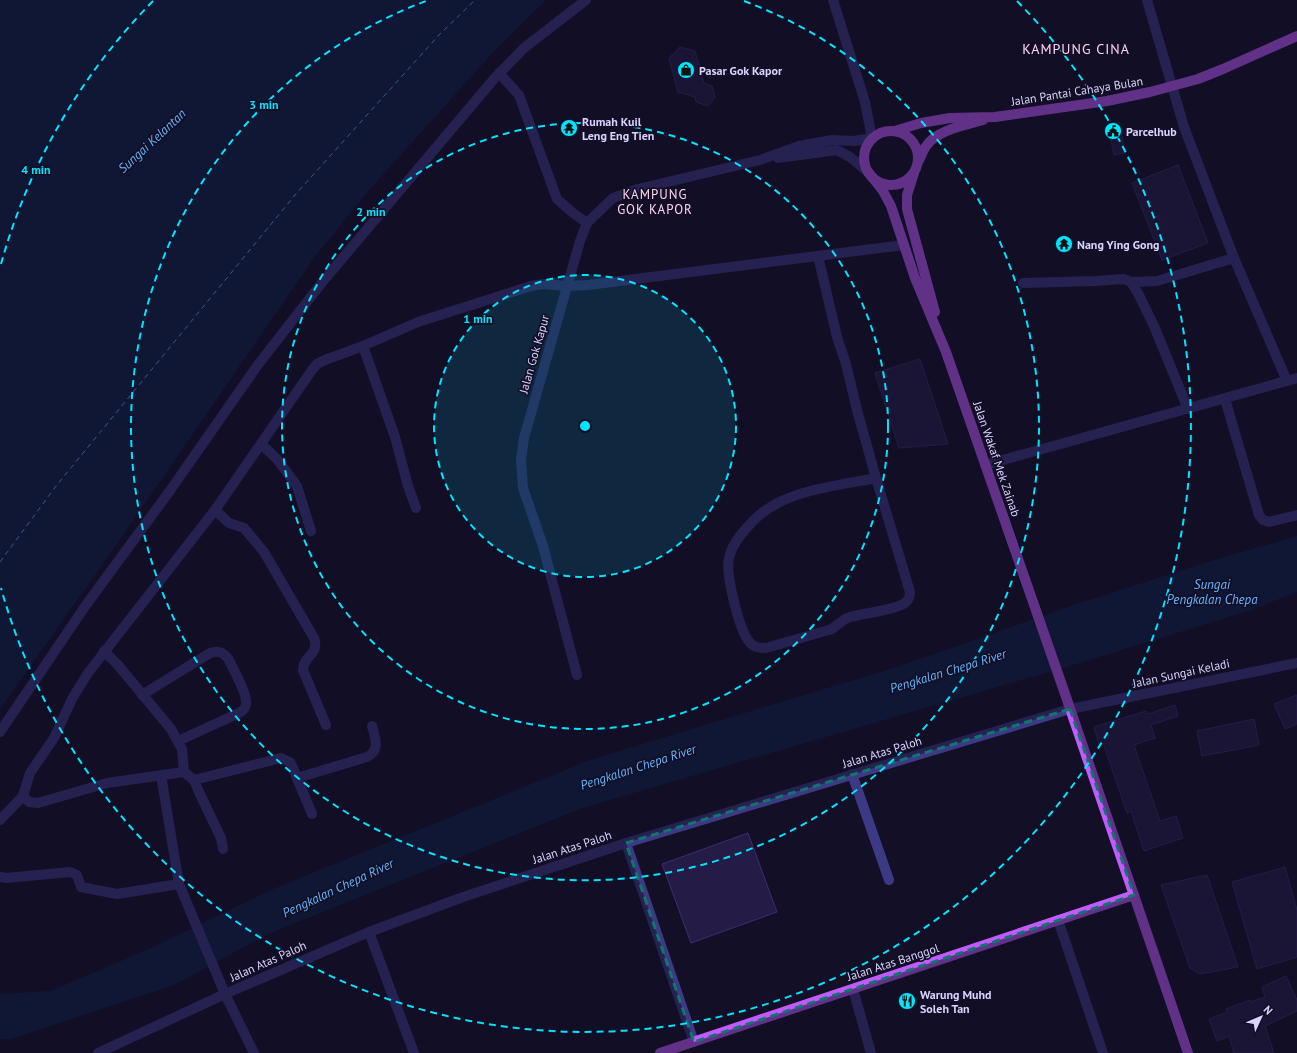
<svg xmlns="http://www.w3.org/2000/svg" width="1297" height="1053" viewBox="0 0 1297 1053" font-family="'PT Sans',sans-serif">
  <rect width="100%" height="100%" fill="#130f26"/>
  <g fill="#0c2248">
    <polygon points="0,0 546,0 496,49 370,189 316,255 121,538 0,709"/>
    <polygon points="1297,536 1297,592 1248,611 1076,664 582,808 268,934 174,985 11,1039 0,1039 0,994 51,991 147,950 271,890 593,759 897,667 1077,604 1208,562"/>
  </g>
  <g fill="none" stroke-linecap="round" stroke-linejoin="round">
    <polyline stroke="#62b6ff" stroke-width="1" stroke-dasharray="5 4" stroke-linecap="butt" points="0,562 56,486 295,195 439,35 475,0"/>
  </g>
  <g fill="#241b47" stroke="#3b2d73">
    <polygon points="680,47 695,51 704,83 712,86 715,97 708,106 696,102 695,97 678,92 669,58"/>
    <polygon points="1119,122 1125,153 1114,155 1108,124"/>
    <polygon points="1178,165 1208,243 1162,260 1132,183"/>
    <polygon points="920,359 948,444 899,448 875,373"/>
    <polygon points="1297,695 1297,724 1285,729 1274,704"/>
    <polygon points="1175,705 1178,716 1151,725 1155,738 1134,745 1160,821 1176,816 1183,838 1144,851 1131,811 1127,813 1103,743 1099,744 1094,727 1146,711 1148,714"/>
    <polygon points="1254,719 1259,745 1202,756 1197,731"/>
    <polygon points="748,833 777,912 691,943 662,864"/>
    <polygon points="1285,867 1297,910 1297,957 1257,969 1232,882"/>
    <polygon points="1207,875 1238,967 1200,974 1190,968 1161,885"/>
    <polygon points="1286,976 1297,1000 1297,1011 1265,1026 1274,1053 1234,1053 1229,1036 1217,1041 1209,1019 1227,1012 1226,1009 1250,1000 1250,1002 1265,997 1262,987"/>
  </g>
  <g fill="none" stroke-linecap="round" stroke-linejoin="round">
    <g stroke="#3d3a85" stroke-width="10">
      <polyline points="1147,0 1184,127 1234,258 1287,381"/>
      <polyline points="499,73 519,95 523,106 557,199 573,213 587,223"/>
      <polyline points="778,158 837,150 850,157 869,173"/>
      <path d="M818 256 837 337 846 364 857 410 876 478 910 592C910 596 909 600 905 603 898 609 861 614 850 617L845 619 832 629 766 648C758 648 752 647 748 640 739 628 725 573 729 558 732 543 745 529 756 518 786 490 836 486 876 478"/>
      <polyline points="1131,282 1157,281 1234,258"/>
      <polyline points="1023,283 1095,281 1124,279 1131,282 1139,295 1154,326 1188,409"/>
      <polyline points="363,346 395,437 408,486 416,508"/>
      <polyline points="1225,399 1259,515 1263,520 1269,522 1297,515"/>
      <polyline points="261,444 277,459 297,486 311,531"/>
      <polyline points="985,465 1297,378"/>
      <path d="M215 510 229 523 244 528 264 552 314 638C320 655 303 655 303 670L326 725"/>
      <polyline points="104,651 118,665 171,729 182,749 184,772 194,780 199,792 221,838 223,849"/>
      <polyline points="577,675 543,546 523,488 521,460 524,438 580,241 587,223 613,198 638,189 760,160 799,146 832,140 854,141 872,138 865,102 833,0"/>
      <path d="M142 695 210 653C218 650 224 652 229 660 233 669 246 691 246 701 247 707 244 710 239 713L178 741"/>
      <polyline points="0,732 86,605 169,492 257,366 324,280 494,79 524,48 586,0"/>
      <polyline points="184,772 107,783 38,803 29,802 23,796 30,773 54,738 72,699 88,673 215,510 312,370 317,364 325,360 363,346 418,322 531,286 543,284 567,286 588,285 904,245"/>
      <polyline points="852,774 889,880"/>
      <polyline points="161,775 179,884 225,994 254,1053"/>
      <path d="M297 778 367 757C381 750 375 738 372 726"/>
      <polyline points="194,780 281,758 290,762 292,766 312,814"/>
      <polyline points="0,820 23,796"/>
      <polyline points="626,843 694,1042"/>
      <polyline points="0,877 6,878 70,872 77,875 81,887 117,894 179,884"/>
      <polyline points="1058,920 1103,1053"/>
      <polyline points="369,932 414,1053"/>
      <polyline points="853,989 871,1053"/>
      <polyline points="98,1053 225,994 369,932 463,897 626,843 1070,709 1297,663"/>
    </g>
    <g stroke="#c25bff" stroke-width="10">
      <circle cx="891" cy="158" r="27"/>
      <polyline points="895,131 921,123 950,118 995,117 1107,101 1150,92 1198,79 1223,69 1297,36"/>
      <path d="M918 162C921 157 923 150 927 145 937 130 966 125 983 120"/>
      <polyline points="869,173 883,191 891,206 915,278 946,352 1064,691 1188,1053"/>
      <polyline points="914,173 907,195 907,209 935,312"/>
      <polyline points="660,1053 1134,895"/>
    </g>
  </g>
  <path d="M0 0H1297V1053H0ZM1070 709 1134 895 694 1042 626 843Z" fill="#130f26" fill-opacity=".55" fill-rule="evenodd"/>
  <path fill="none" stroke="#0f766e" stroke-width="3" stroke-dasharray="8 5" stroke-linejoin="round" d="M1070 709 1134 895 694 1042 626 843Z"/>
  <circle cx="585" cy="426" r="151" fill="#00e5ff" fill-opacity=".12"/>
  <g fill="none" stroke="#00e5ff" stroke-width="2" stroke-dasharray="7 5">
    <circle cx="585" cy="426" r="151"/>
    <circle cx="585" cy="426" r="303"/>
    <path d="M744 1A454 454 0 1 1 426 1"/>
    <path d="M1 264A606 606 0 0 1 153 1M1017 1A606 606 0 1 1 1 588"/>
  </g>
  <defs>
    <g id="shop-disc" transform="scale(0.9)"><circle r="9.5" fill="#00e5ff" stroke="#130f26"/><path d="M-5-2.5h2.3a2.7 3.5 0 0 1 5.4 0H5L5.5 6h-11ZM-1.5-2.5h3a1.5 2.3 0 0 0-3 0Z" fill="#111"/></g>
    <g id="temple-disc" transform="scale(0.9)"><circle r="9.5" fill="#00e5ff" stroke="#130f26"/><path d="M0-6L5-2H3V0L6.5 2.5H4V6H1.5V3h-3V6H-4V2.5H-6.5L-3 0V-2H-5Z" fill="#111"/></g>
    <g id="civic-disc" transform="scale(0.9)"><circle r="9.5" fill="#00e5ff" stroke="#130f26"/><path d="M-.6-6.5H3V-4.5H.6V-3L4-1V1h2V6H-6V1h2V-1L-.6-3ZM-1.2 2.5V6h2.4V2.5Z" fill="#111"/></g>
    <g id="restaurant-disc" transform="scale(0.9)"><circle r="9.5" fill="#00e5ff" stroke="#130f26"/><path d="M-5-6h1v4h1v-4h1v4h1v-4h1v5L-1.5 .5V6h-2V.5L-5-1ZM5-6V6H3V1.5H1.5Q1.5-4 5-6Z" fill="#111"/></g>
  </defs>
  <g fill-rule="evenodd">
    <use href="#shop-disc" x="686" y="70"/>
    <use href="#temple-disc" x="569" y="128"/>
    <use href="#civic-disc" x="1113" y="131"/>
    <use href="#temple-disc" x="1064" y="244"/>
    <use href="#restaurant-disc" x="907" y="1001"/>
  </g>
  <g text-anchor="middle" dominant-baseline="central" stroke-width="3.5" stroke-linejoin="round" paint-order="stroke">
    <g font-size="12" font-weight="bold" fill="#d9d4ff" stroke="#130f26" text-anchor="start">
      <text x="699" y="70">Pasar Gok Kapor</text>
      <text x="582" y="121">Rumah Kuil<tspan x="582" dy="14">Leng Eng Tien</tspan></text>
      <text x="1126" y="131">Parcelhub</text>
      <text x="1077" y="244">Nang Ying Gong</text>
      <text x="920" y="994">Warung Muhd<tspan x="920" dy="14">Soleh Tan</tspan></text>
    </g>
    <g font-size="12" fill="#d9d4ff" stroke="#130f26">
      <text transform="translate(1077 91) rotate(-9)">Jalan Pantai Cahaya Bulan</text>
      <text transform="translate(534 354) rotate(-74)">Jalan Gok Kapur</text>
      <text transform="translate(997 459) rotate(71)">Jalan Wakaf Mek Zainab</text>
      <text transform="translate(1181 673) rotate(-12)">Jalan Sungai Keladi</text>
      <text transform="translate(882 752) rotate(-17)">Jalan Atas Paloh</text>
      <text transform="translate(572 847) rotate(-18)">Jalan Atas Paloh</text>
      <text transform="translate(268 961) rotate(-24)">Jalan Atas Paloh</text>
      <text transform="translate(893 962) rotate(-18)">Jalan Atas Banggol</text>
    </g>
    <g font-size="13" font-style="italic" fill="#62b6ff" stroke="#130f26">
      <text transform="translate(152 141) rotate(-43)">Sungai Kelantan</text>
      <text x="1212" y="584">Sungai<tspan x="1212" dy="15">Pengkalan Chepa</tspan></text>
      <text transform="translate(948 671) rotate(-17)">Pengkalan Chepa River</text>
      <text transform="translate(638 767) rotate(-18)">Pengkalan Chepa River</text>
      <text transform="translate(338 888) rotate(-25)">Pengkalan Chepa River</text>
    </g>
    <g font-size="13" letter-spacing="1" fill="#ffd6f0" stroke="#130f26">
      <text x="655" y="194">KAMPUNG<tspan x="655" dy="15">GOK KAPOR</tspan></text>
    </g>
    <g font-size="14" letter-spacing="1" fill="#ffd6f0" stroke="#130f26">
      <text x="1076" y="49">KAMPUNG CINA</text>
    </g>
  </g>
  <circle cx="585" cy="426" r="6" fill="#00e5ff" stroke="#130f26" stroke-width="2"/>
  <g font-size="12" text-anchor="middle" font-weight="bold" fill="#00e5ff" stroke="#130f26" stroke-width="3.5" stroke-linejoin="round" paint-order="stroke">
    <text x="264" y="109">3 min</text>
    <text x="36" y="174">4 min</text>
    <text x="371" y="216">2 min</text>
    <text x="478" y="323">1 min</text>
  </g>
  <g transform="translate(1261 1017) rotate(46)" stroke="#130f26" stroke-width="3" paint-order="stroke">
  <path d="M0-3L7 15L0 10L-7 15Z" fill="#d9d4ff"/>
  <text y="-6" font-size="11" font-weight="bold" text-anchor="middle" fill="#d9d4ff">N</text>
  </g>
</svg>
